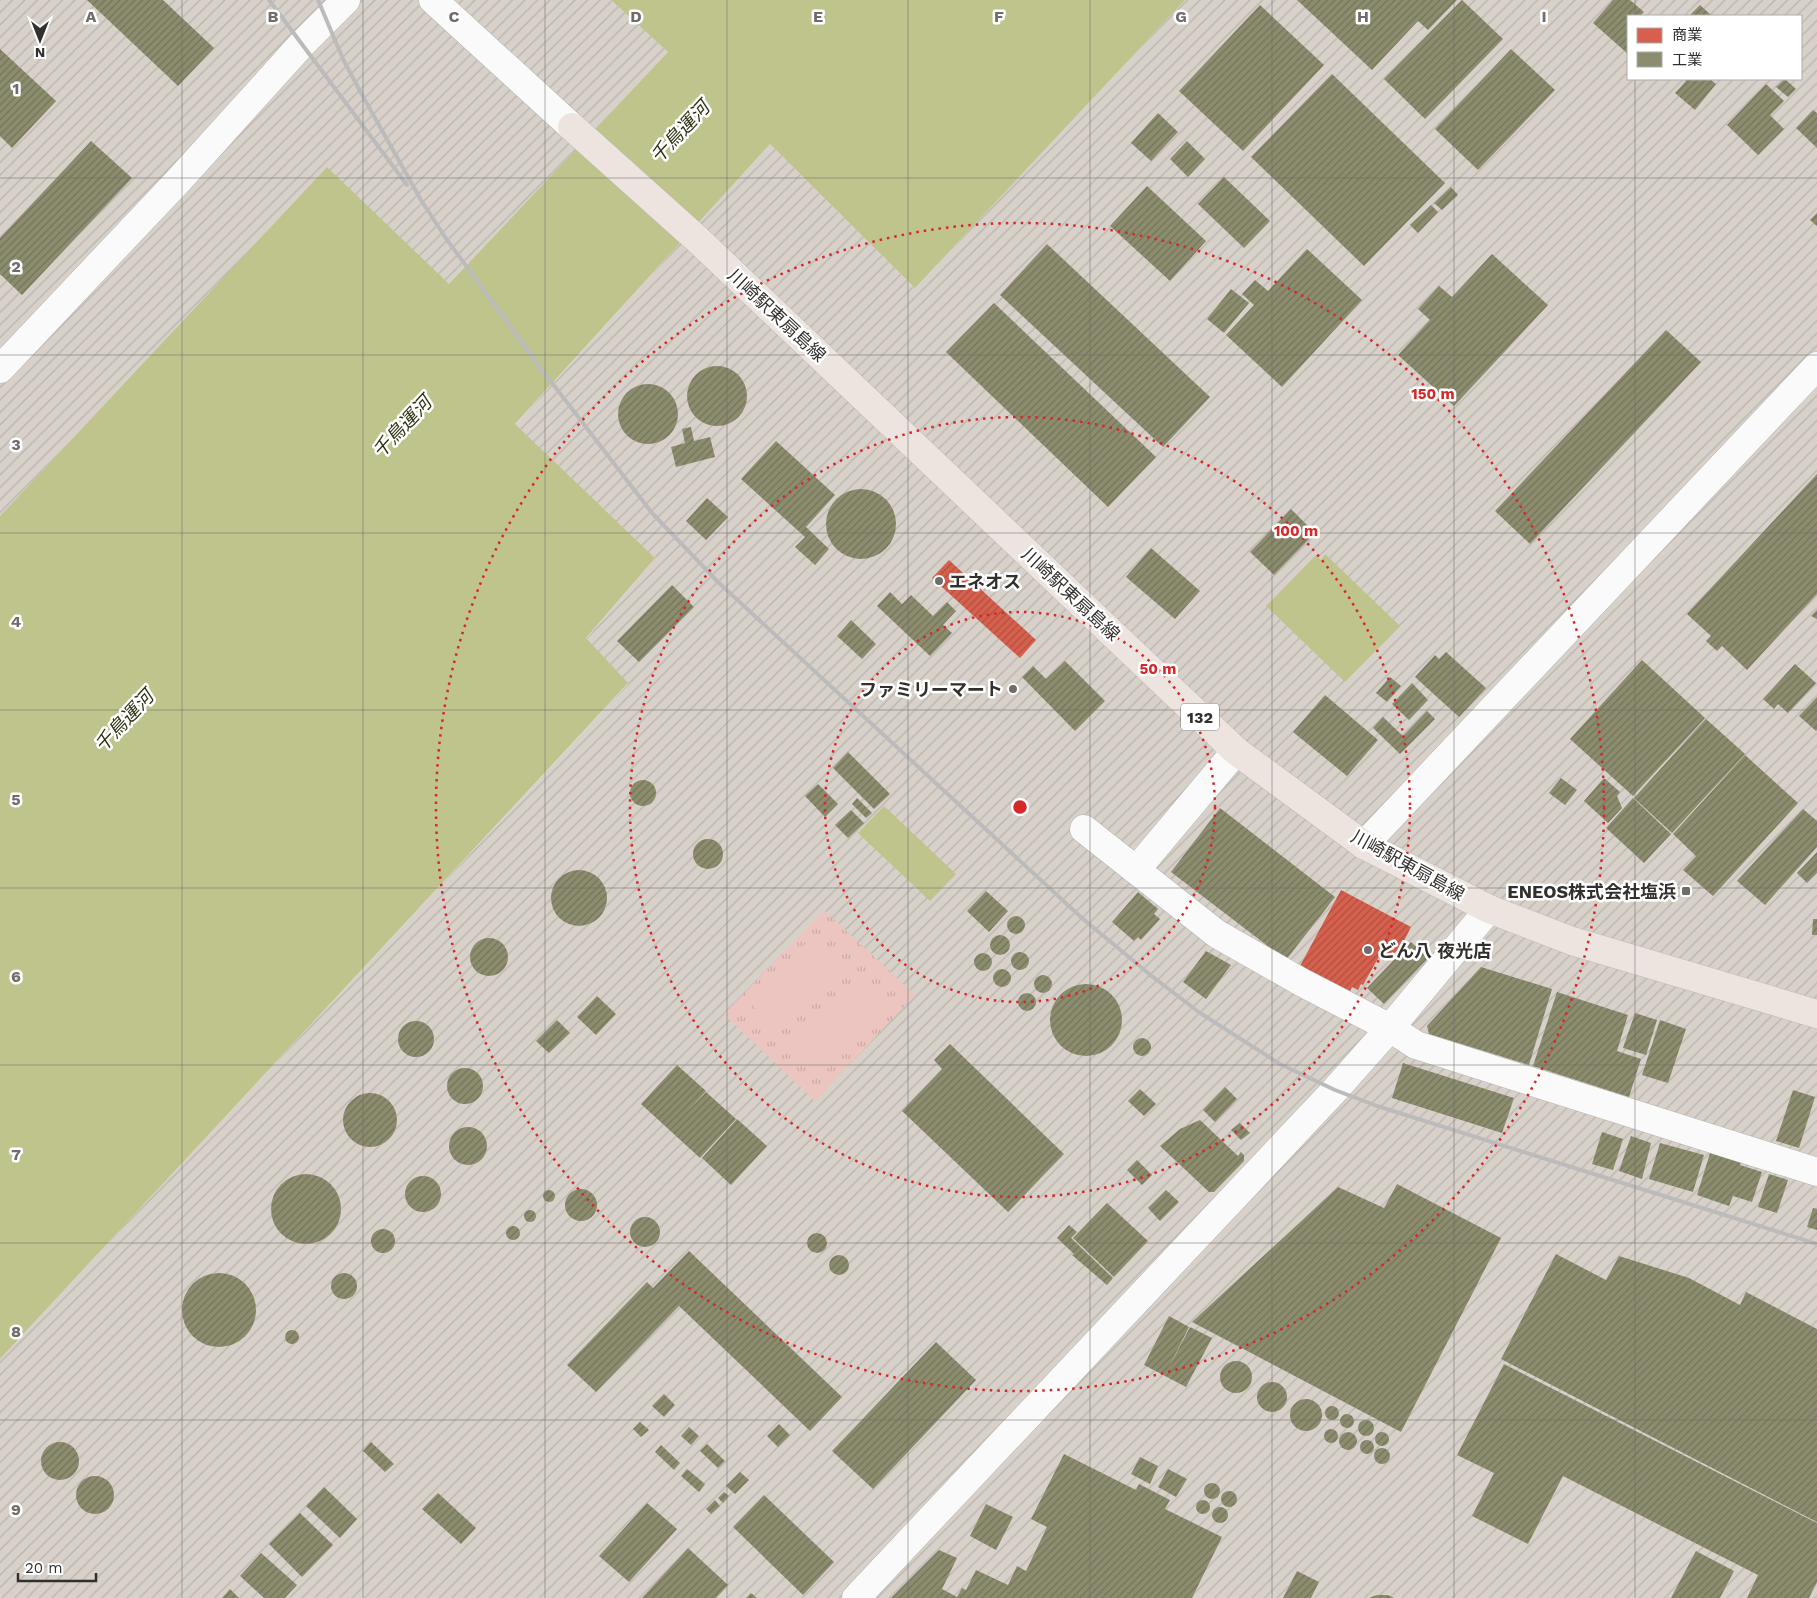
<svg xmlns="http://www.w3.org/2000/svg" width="1817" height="1598" viewBox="0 0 1817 1598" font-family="'Work Sans','Noto Sans JP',sans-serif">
  <defs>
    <pattern id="industrial-furrows" width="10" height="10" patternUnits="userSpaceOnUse" patternTransform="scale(1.25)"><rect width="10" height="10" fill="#d8d1ca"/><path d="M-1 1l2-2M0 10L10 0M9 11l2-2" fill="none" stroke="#bab4ae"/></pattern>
    <pattern id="park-tufts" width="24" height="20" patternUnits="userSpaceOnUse" patternTransform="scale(1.25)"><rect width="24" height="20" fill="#ecc5c0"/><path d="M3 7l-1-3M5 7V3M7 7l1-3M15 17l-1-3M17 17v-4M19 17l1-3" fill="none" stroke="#cbaaa5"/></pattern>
    <pattern id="shops-hatch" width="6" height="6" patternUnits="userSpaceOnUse" patternTransform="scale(1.25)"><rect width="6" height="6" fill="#d6604d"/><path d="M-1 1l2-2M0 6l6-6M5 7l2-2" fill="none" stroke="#ae5040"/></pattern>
    <pattern id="industry-hatch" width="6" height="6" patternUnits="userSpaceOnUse" patternTransform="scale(1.25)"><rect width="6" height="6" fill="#8c8c6e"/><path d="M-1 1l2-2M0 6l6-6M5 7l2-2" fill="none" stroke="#73735b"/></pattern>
  </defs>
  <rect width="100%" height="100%" fill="#e1dfdc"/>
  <g fill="url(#industrial-furrows)" fill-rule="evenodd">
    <polygon points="0,0 611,0 668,52 449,285 327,168 0,516"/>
    <path d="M1185 0H1817V1598H0V1359L628 684 586 639 655 558 515 425 770 144 915 288ZM1628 16H1801V79H1628Z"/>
  </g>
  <polygon fill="url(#park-tufts)" points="824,910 915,995 815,1101 724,1014"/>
  <g fill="#ecc5c0">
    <polygon points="813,936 843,964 779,1031 749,1002"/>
    <polygon points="856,978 886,1007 823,1073 792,1044"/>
  </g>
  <g fill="#bfc48c">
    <polygon points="611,0 1185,0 915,288 770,144 515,424 655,558 586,638 628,683 0,1359 0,516 327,167 449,284 668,52"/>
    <polygon points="1325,554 1400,626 1345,682 1266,606 1316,555 1321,560"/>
    <polygon points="884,806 956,874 930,901 858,833"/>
  </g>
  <g fill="url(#shops-hatch)">
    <polygon points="949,560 1036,640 1020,658 932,578"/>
    <polygon points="1341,890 1411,927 1402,945 1390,958 1381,953 1363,985 1361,984 1358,990 1352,987 1348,996 1300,966"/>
  </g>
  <g fill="url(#industry-hatch)">
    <polygon points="87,0 163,0 214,48 178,86"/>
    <polygon points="1297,0 1457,0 1428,30 1418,21 1372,70"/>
    <polygon points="1462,0 1503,39 1425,119 1384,79"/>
    <polygon points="1613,0 1630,0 1644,12 1640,16 1628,16 1628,54 1593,23"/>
    <polygon points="1260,5 1324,65 1243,151 1179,91"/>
    <polygon points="1700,5 1712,16 1689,16"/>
    <polygon points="0,49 56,101 12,148 0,136"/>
    <polygon points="1511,49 1555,90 1478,170 1435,129"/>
    <polygon points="1332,74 1445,183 1364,266 1251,157"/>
    <polygon points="1684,79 1710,79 1716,84 1695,110 1675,93 1686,81"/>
    <polygon points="1785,79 1796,89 1788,97 1776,87"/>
    <polygon points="1766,84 1784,101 1770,115 1784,129 1758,155 1727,125"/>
    <polygon points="1813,110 1817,113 1817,148 1796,128"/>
    <polygon points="1158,113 1178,132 1151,161 1131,143"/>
    <polygon points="91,141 132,178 22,295 0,274 0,238"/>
    <polygon points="1187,141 1205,159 1188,177 1170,159"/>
    <polygon points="1224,177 1270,221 1244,248 1198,204"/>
    <polygon points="1147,186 1206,241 1170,281 1110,226"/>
    <polygon points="1451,187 1458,195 1442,210 1434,203"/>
    <polygon points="1431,205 1438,212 1418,233 1410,225"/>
    <polygon points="1817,213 1817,226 1810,220"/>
    <polygon points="1047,244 1210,397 1163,447 1000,295"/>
    <polygon points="1307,249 1362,300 1282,387 1226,335 1254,305 1242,294 1255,280 1268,291"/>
    <polygon points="1492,254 1548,305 1454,406 1398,355 1430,320 1418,309 1439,286 1452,297"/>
    <polygon points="1231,289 1249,303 1224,333 1207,319"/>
    <polygon points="994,303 1156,457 1108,507 946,352"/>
    <polygon points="1666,330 1701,362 1530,544 1495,511"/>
    <circle cx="717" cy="396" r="30"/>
    <circle cx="648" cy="414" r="30"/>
    <polygon points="691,427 694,441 710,437 715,457 676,467 671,447 685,443 682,429"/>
    <polygon points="776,441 835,495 806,527 829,549 815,565 795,547 805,537 741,479"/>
    <polygon points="1817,474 1817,594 1747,670 1722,646 1717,651 1706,641 1711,636 1687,614"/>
    <circle cx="861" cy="524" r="35"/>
    <polygon points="707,498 728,517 706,540 686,521"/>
    <polygon points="1291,509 1315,533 1274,575 1250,552"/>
    <polygon points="1151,548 1200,591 1175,619 1126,577"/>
    <polygon points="672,585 694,607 639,662 617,641"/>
    <polygon points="890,592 902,604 911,595 933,616 947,602 956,611 943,625 952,633 930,656 877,606"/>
    <polygon points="1817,610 1817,619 1811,616"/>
    <polygon points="851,620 876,644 862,659 837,636"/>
    <polygon points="1446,652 1486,688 1459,717 1415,677 1435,655 1439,659"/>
    <polygon points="1642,660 1705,718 1633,796 1570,739"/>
    <polygon points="1065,661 1105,701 1075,731 1022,677 1033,666 1046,679"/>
    <polygon points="1795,664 1816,683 1788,713 1778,704 1774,709 1763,699"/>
    <polygon points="1390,677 1401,686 1387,702 1376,693"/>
    <polygon points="1412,683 1428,700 1409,720 1392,704"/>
    <polygon points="1325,695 1378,740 1347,776 1293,732"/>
    <polygon points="1817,697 1817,730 1816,731 1799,716"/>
    <polygon points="1427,711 1435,719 1400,754 1373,728 1383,717 1403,736"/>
    <polygon points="1706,719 1745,754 1672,833 1634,798"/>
    <polygon points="848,752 890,794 874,809 833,768"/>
    <polygon points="1745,755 1798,803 1713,896 1683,870 1696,856 1673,834"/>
    <polygon points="1561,778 1577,790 1565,805 1549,793"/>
    <polygon points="1604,778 1620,792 1617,796 1622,808 1608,823 1584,801"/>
    <circle cx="643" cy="793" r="13"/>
    <polygon points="818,784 838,804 825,817 805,796"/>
    <polygon points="857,798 872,813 866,818 852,804"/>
    <polygon points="1633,798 1671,834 1644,863 1606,828"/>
    <polygon points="1220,808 1335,897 1286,960 1171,872"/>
    <polygon points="1803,809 1817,821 1817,847 1765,905 1737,881"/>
    <polygon points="851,810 864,823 848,838 835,825"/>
    <circle cx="708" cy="854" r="15"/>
    <polygon points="1817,852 1817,873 1807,883 1797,873"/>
    <circle cx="579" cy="898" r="28"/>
    <polygon points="986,891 1008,911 989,932 967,911"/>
    <polygon points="1138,892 1158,909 1154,914 1160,919 1141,940 1138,937 1134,941 1112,922"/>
    <circle cx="1016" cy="925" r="9"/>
    <polygon points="1813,919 1817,919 1817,935 1812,935"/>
    <circle cx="1000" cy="945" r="10"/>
    <circle cx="489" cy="957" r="19"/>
    <polygon points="1411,942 1428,958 1384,1004 1367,988"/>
    <polygon points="1206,951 1231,965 1206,999 1183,982"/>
    <circle cx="1020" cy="961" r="9"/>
    <circle cx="983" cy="962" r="9"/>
    <polygon points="1481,967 1552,989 1529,1065 1429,1034 1427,1026"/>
    <circle cx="1002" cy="978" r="9"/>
    <circle cx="1043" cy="984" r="9"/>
    <circle cx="1086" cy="1020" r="36"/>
    <polygon points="1557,992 1628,1015 1617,1051 1641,1059 1629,1097 1533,1066"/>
    <circle cx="1027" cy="1002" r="9"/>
    <polygon points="597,996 616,1014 596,1035 577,1017"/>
    <polygon points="1635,1013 1657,1020 1646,1055 1623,1048"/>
    <polygon points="557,1020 570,1033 549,1053 536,1041"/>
    <polygon points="1660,1020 1686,1029 1668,1083 1642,1075"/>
    <circle cx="416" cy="1039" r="18"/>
    <circle cx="1142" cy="1047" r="9"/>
    <polygon points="950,1044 1064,1154 1008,1212 902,1111 942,1069 934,1060"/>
    <polygon points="1403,1063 1514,1098 1502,1133 1392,1098"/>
    <polygon points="677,1065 706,1091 687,1112 706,1092 736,1119 700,1158 641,1104"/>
    <circle cx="465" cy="1086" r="18"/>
    <polygon points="1225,1087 1237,1099 1215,1122 1203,1110"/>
    <polygon points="1140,1089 1156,1104 1144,1116 1128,1101"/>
    <polygon points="1793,1090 1815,1097 1799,1148 1776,1141"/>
    <circle cx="370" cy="1120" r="27"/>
    <polygon points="737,1119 767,1146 731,1185 702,1158"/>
    <polygon points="1200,1120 1238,1156 1241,1152 1244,1155 1244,1161 1214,1192 1209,1192 1160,1146 1180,1129"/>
    <polygon points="1240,1123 1250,1133 1241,1140 1231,1130"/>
    <circle cx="468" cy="1146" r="19"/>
    <polygon points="1602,1132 1623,1139 1613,1170 1592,1164"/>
    <polygon points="1631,1136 1651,1143 1642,1179 1619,1171"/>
    <polygon points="1660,1143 1704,1155 1693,1192 1649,1179"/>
    <polygon points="1711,1150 1742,1160 1740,1165 1762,1172 1752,1202 1733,1196 1729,1206 1697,1195"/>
    <polygon points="1137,1160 1152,1175 1142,1185 1127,1170"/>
    <circle cx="306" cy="1209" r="35"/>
    <polygon points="1769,1174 1788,1180 1777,1213 1758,1207"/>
    <circle cx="423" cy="1194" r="18"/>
    <polygon points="1397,1184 1501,1238 1401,1432 1192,1322 1338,1187 1384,1208"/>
    <circle cx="581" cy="1205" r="16"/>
    <circle cx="549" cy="1196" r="6"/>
    <polygon points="1166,1190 1179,1202 1160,1221 1148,1208"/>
    <polygon points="1107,1203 1148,1241 1114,1277 1073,1238"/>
    <polygon points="1813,1208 1817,1209 1817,1230 1807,1227"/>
    <circle cx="530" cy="1216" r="6"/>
    <circle cx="645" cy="1232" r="15"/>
    <polygon points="1069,1225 1077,1232 1071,1238 1113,1278 1107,1285 1072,1255 1074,1254 1057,1238"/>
    <circle cx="513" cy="1233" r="7"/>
    <circle cx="383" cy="1241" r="12"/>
    <circle cx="817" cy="1243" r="10"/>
    <polygon points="689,1251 842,1397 810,1431 679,1306 596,1392 567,1365 647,1282 653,1288"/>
    <polygon points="1556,1254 1606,1280 1619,1256 1689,1278 1740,1305 1746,1292 1817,1329 1817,1522 1501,1359"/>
    <circle cx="839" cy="1265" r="10"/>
    <circle cx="219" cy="1310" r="37"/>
    <circle cx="344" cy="1286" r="13"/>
    <polygon points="1169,1316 1189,1327 1166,1373 1190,1327 1212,1338 1186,1387 1144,1365"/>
    <circle cx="292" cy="1337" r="7"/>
    <polygon points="936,1342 976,1380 873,1489 832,1451"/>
    <circle cx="1236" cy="1377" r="16"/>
    <polygon points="1504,1364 1817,1523 1817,1582 1809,1598 1747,1598 1758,1575 1563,1476 1528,1544 1472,1516 1494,1473 1457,1455"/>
    <circle cx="1272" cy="1397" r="15"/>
    <polygon points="664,1394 675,1405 664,1417 652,1406"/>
    <circle cx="1306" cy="1415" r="16"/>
    <circle cx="1332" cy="1413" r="7"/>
    <circle cx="1347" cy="1421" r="7"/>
    <circle cx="1366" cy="1428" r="8"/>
    <polygon points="640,1422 649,1430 641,1437 633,1429"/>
    <polygon points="779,1424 790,1435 778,1447 767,1436"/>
    <polygon points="689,1427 699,1436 691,1445 681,1436"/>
    <circle cx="1331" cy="1436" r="7"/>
    <circle cx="1382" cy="1439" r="7"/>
    <circle cx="1348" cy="1441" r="9"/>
    <circle cx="1367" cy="1447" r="7"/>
    <circle cx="60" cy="1461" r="19"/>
    <polygon points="371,1442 394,1464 385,1472 363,1451"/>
    <polygon points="707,1444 725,1461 718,1468 700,1451"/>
    <polygon points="661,1445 680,1463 674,1470 655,1452"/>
    <circle cx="1382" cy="1456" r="8"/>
    <polygon points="1064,1454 1136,1490 1139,1484 1170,1500 1165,1509 1222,1537 1192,1598 891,1598 939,1550 957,1558 942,1589 957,1597 962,1588 966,1590 976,1570 1008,1585 1017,1566 1026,1571 1047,1527 1031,1519"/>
    <polygon points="1140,1457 1158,1466 1150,1484 1131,1474"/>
    <polygon points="687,1469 705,1484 699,1492 681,1476"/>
    <polygon points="1168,1469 1187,1479 1176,1497 1158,1487"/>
    <polygon points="740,1472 749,1480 735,1494 726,1486"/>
    <circle cx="95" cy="1495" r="19"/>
    <circle cx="1212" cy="1491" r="8"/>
    <polygon points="324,1487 357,1519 340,1538 306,1506"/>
    <circle cx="1229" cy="1499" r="8"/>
    <polygon points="724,1492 729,1496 723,1503 718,1498"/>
    <polygon points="438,1493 476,1528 461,1544 422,1509"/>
    <polygon points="764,1495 834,1562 803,1595 733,1527"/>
    <circle cx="1203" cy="1507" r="7"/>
    <polygon points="715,1500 720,1506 711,1514 706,1509"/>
    <polygon points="647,1503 677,1529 629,1582 599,1556"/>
    <polygon points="986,1504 1013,1517 996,1550 970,1536"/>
    <circle cx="1220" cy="1515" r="8"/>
    <polygon points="300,1513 333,1545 302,1577 269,1544"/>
    <polygon points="688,1548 728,1585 716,1598 642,1598"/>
    <polygon points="1696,1551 1734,1571 1720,1598 1671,1598"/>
    <polygon points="261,1553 297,1585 285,1598 264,1598 240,1576"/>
    <polygon points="1297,1571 1319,1582 1311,1598 1283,1598"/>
    <polygon points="230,1589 239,1598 222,1598"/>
    <polygon points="751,1593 757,1598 746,1598"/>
    <polygon points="1377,1595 1388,1595 1394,1598 1369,1598"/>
  </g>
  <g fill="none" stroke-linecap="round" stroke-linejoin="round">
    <g stroke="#b5b4b1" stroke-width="29">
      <g id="minor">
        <polyline points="1084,829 1217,934 1303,983 1390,1028 1416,1045 1817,1172"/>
        <polyline points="1136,870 1236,751"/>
        <polyline points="856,1598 1335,1090 1390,1028 1489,909"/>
      </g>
    </g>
    <g stroke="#b5b4b1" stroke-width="29">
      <g id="tertiary">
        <polyline points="433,0 572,127"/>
        <polyline points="0,369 179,180 302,44 346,0"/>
        <polyline points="1364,845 1817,366"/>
      </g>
    </g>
    <g stroke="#bcbbb9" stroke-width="29">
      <polyline id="trunk" points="572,127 698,240 1236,751 1364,845 1489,909 1572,941 1817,1014"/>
    </g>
    <use href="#minor" stroke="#fafafa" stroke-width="28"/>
    <use href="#tertiary" stroke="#fafafa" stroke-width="28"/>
    <use href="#trunk" stroke="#ede4df" stroke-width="28"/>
    <g stroke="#bcbbbb" stroke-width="4">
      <polyline points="269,0 407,185"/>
      <polyline points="318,0 343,59 361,93 421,200 445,237 539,366 652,513 718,582 1083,919 1153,977 1200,1013 1280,1064 1335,1090 1377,1106 1817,1244"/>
    </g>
  </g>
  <path fill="none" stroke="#6f6d6b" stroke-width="1" stroke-opacity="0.55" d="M182 0V1598M363 0V1598M545 0V1598M727 0V1598M908 0V1598M1090 0V1598M1272 0V1598M1454 0V1598M1635 0V16M1635 79V1598M0 178H1817M0 355H1817M0 533H1817M0 710H1817M0 888H1817M0 1065H1817M0 1243H1817M0 1420H1817"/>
  <g fill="none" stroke="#d62828" stroke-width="2.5" stroke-dasharray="2.5 5">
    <circle cx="1020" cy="807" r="195"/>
    <circle cx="1020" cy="807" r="390"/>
    <circle cx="1020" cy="807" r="584"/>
  </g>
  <g fill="#6f6d6b" stroke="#fff" stroke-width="2">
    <circle cx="939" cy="581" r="5"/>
    <circle cx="1013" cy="689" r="5"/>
    <rect x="1681" y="886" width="10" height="10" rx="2.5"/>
    <circle cx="1368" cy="950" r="5"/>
  </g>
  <g text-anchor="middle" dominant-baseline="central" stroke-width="5" stroke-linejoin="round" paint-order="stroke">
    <rect fill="#fff" stroke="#706e6d" stroke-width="1" x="1181" y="703.5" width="38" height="27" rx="4"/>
    <g font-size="16" font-weight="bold" fill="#32302e">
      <text x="1200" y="717">132</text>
    </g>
    <g font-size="18" fill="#32302e" stroke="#fff">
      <text transform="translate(777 315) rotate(43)">川崎駅東扇島線</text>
      <text transform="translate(1071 594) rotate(43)">川崎駅東扇島線</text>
      <text transform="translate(1408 865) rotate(29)">川崎駅東扇島線</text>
    </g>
    <g font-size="18" font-weight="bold" fill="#32302e" stroke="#fff" text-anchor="start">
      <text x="949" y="581">エネオス</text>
      <text x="1003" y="689" text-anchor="end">ファミリーマート</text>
      <text x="1676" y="891" text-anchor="end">ENEOS株式会社塩浜</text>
      <text x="1378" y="950">どん八 夜光店</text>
    </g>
    <g font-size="19" font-style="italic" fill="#2f3210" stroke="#fff">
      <text transform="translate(680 132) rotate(-47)">千鳥運河</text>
      <text transform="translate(402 427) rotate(-47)">千鳥運河</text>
      <text transform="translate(124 721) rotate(-47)">千鳥運河</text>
    </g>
  </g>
  <g font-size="16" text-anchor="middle" font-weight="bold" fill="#6f6d6b" stroke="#fff" stroke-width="5" stroke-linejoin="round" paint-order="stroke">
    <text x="91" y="22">A</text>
    <text x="273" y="22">B</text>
    <text x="454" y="22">C</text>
    <text x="636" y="22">D</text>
    <text x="818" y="22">E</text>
    <text x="999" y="22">F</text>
    <text x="1181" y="22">G</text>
    <text x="1363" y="22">H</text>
    <text x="1544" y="22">I</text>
    <text x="16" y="94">1</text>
    <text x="16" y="272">2</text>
    <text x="16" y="450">3</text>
    <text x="16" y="627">4</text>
    <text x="16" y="805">5</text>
    <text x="16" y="982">6</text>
    <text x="16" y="1160">7</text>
    <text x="16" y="1337">8</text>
    <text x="16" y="1515">9</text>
  </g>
  <circle cx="1020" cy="807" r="8" fill="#d62828" stroke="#fff" stroke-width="2.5"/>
  <g font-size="15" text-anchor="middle" font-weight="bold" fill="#d62828" stroke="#fff" stroke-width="5" stroke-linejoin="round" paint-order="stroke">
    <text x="1433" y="399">150 m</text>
    <text x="1296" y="536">100 m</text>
    <text x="1158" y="674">50 m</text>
  </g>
  <rect x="1627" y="15" width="175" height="65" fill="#ffffff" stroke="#adacab"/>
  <rect x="1637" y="28" width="25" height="15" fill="#d6604d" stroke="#adacab"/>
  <text x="1672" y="40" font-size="15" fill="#32302e">商業</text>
  <rect x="1637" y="52" width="25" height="15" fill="#8c8c6e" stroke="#adacab"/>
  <text x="1672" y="65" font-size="15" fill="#32302e">工業</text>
  <g transform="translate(40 40) rotate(180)" stroke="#ffffff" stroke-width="4" paint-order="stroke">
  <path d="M0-4L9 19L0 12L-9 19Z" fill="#32302e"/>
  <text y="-8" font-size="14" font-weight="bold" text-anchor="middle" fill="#32302e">N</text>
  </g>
  <path d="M18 1573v8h78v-8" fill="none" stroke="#32302e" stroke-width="2.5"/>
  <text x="25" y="1573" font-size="15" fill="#32302e" stroke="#ffffff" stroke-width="4" paint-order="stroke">20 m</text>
</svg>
